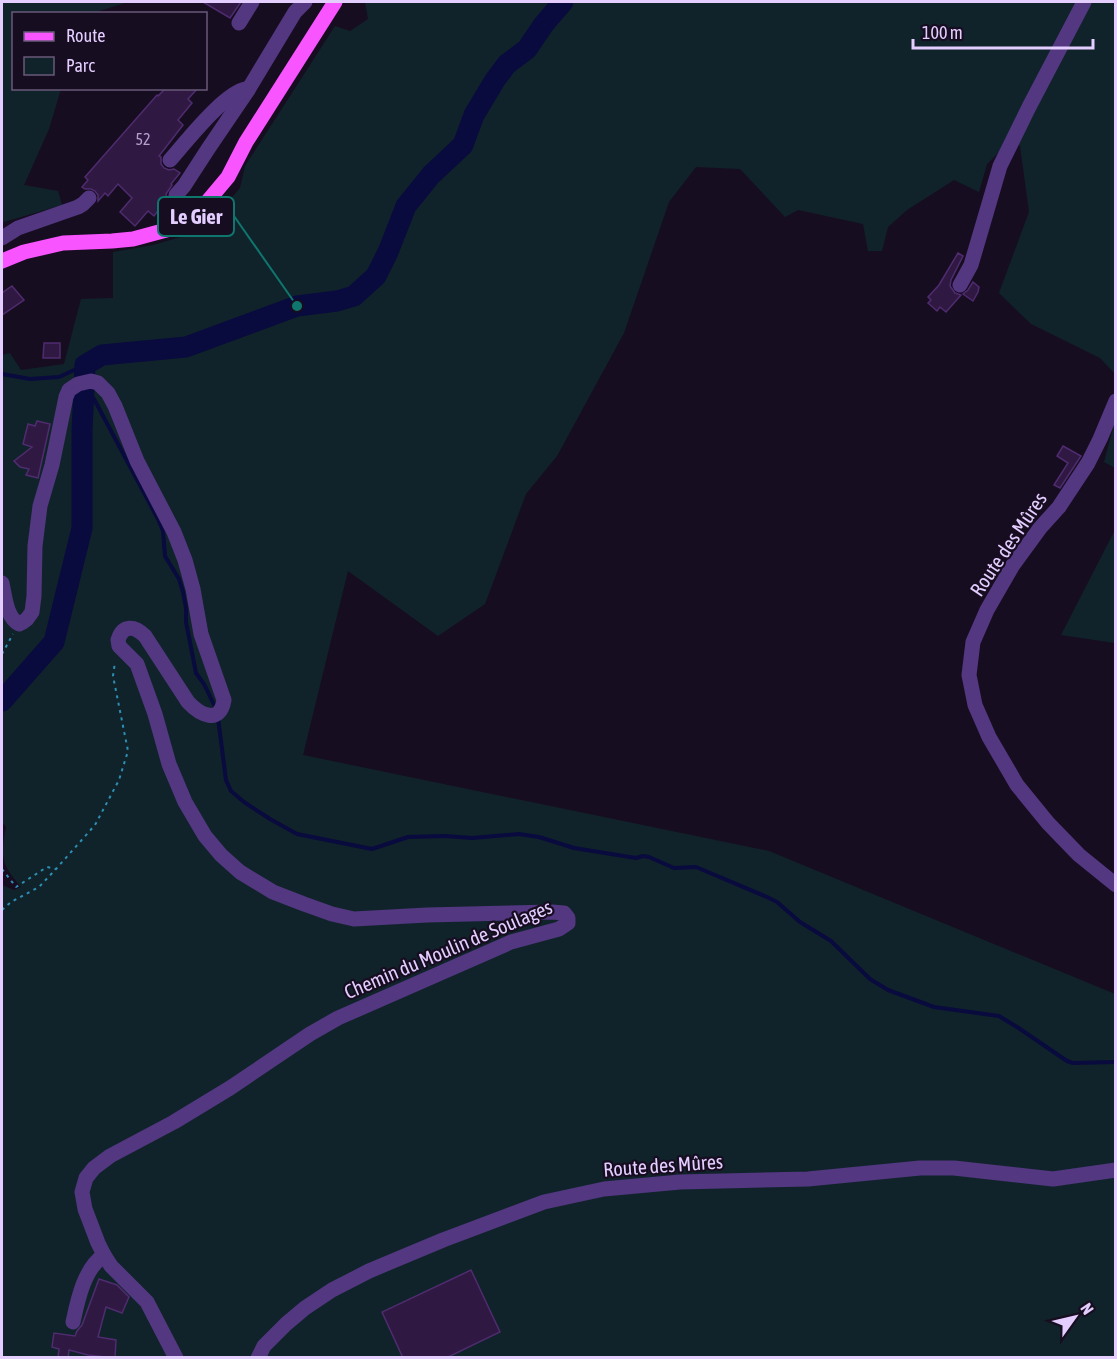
<svg xmlns="http://www.w3.org/2000/svg" width="1117" height="1359" viewBox="0 0 1117 1359" font-family="'Asap Condensed',sans-serif">
  <rect width="100%" height="100%" fill="#170d21"/>
  <g fill="#10232b">
    <polygon points="2,2 128,2 93,13 14,14 14,88 61,89 49,129 24,185 58,191 62,205 4,222 2,225"/>
    <path d="M365 2H1115V374L1100 358 1031 324 999 293 1029 212 1020 146 1006 137 1000 151 987 164 979 192 954 180 907 210 888 227 882 251H868L863 224 798 210 785 217 740 169 696 167 669 202 624 333 557 456 526 494 485 604 438 636 348 571 303 755 769 851 1115 994V1357H2V885L14 890 21 887C1 864 0 857 6 827L2 822V355L10 353 21 370 64 364 81 299 113 298V252L153 245 188 235 212 220 240 188 245 166 335 26 350 31 368 19Z"/>
    <polygon points="1115,421 1115,468 1104,462"/>
    <polygon points="1115,530 1115,643 1061,635"/>
  </g>
  <g fill="none" stroke-linecap="round" stroke-linejoin="round">
    <g stroke="#090a3e" stroke-width="4">
      <polyline points="2,374 30,379 59,377 85,365"/>
      <polyline points="85,388 94,399 158,519 163,531 165,556 179,579 183,592 186,608 186,622 196,673 204,684 216,709"/>
      <polyline points="218,718 226,780 231,791 244,802 270,819 297,834 372,849 408,837 445,836 472,838 519,834 539,837 574,848 636,858 643,856 649,857 674,868 696,867 767,897 777,902 800,922 831,941 870,979 888,990 934,1007 999,1016 1017,1027 1067,1061 1073,1063 1116,1062"/>
    </g>
    <polyline stroke="#090a3e" stroke-width="21" points="2,701 54,642 82,528 82,431 85,365 102,355 186,347 297,306 337,301 354,296 376,276 388,252 406,206 431,175 463,145 474,115 495,80 507,64 527,49 544,24 563,2"/>
  </g>
  <g fill="#2f1942" stroke="#4f2b6f" stroke-width="1.5">
    <polygon points="203,2 241,2 230,18"/>
    <polygon points="166,88 198,88 188,99 192,103 178,120 183,125 159,156 161,157 161,164 164,168 169,170 174,169 180,173 171,184 172,185 166,194 167,199 154,216 148,211 135,226 120,212 132,198 118,184 108,196 105,193 98,201 98,195 95,191 91,189 85,189 82,187 88,180 85,177 157,95 158,96"/>
    <polygon points="958,253 963,256 951,280 950,286 955,293 961,295 946,312 940,307 937,311 928,303 931,300 928,297 939,285"/>
    <polygon points="973,282 979,287 978,292 973,301 963,294 968,290"/>
    <polygon points="12,286 24,300 2,315 2,293"/>
    <polygon points="44,343 60,343 60,358 43,358"/>
    <polygon points="37,421 50,424 38,478 26,475 29,469 20,467 14,461 32,447 23,444 28,424 35,426"/>
    <polygon points="1063,446 1081,456 1060,488 1054,485 1068,463 1057,456"/>
    <polygon points="471,1270 500,1332 446,1358 403,1358 382,1312"/>
    <polygon points="99,1279 117,1285 129,1297 122,1313 106,1307 98,1337 116,1340 115,1358 88,1355 69,1350 68,1358 58,1358 59,1349 52,1347 54,1333 75,1336 77,1331 82,1325"/>
  </g>
  <g fill="none" stroke-linecap="round" stroke-linejoin="round">
    <g stroke="#2d8fb3" stroke-width="2" stroke-dasharray="3 4.5" stroke-linecap="butt">
      <polyline points="2,654 13,634"/>
      <polyline points="2,869 16,887 47,867 56,869"/>
      <polyline points="2,910 11,902 39,887 56,869 95,825 119,780 128,751 113,676 115,662"/>
    </g>
    <g stroke="#533781" stroke-width="15">
      <polyline points="239,23 252,2"/>
      <path d="M170 160C186 142 224 93 246 89L248 90"/>
      <polyline points="176,195 184,186 208,149 248,90 295,12 305,2"/>
      <polyline points="2,238 18,228 78,207 83,204 89,198"/>
      <polyline points="960,285 971,265 1000,166 1029,107 1084,2"/>
      <polyline points="1116,401 1100,439 1088,463 1059,507 1040,528 1013,565 987,610 973,642 969,675 975,705 989,737 1017,785 1048,823 1079,855 1116,885"/>
      <path d="M2 583C5 596 6 617 19 624L23 622 27 619 32 612 34 596 35 546 40 506 52 465 66 397 69 390 78 384 91 381 98 383 108 393 115 406 137 461 174 532 185 560 193 589 201 634 224 700C220 725 200 715 188 702L145 636C135 626 123 624 118 640L119 646 137 664 155 714 169 764 185 802 205 836 221 855 240 872 273 892 304 904 332 914 354 919 427 915 552 912 564 913 568 918V923L559 929 511 942 338 1018 310 1034 230 1088 174 1122 110 1156 94 1168 86 1178 82 1192 85 1209 98 1243 104 1255 111 1266 147 1302 176 1358"/>
      <path d="M73 1322C78 1299 84 1269 104 1255"/>
      <polyline points="258,1358 264,1346 286,1324 305,1308 332,1290 369,1271 443,1240 544,1202 604,1189 680,1182 808,1179 920,1168 954,1168 1053,1179 1116,1170"/>
    </g>
    <polyline stroke="#f854ff" stroke-width="15" points="2,261 24,252 63,243 112,241 133,239 170,229 194,214 207,202 228,177 246,142 335,2"/>
  </g>
  <g text-anchor="middle" dominant-baseline="central" stroke-width="4.5" stroke-linejoin="round" paint-order="stroke">
    <g font-size="16" fill="#b7a0d0">
      <text x="143" y="139">52</text>
    </g>
    <g font-size="20" fill="#e4cdff" stroke="#170d21">
      <text transform="translate(1008 544) rotate(-56)">Route des Mûres</text>
      <text transform="translate(448 949) rotate(-23)">Chemin du Moulin de Soulages</text>
      <text transform="translate(663 1165) rotate(-4)">Route des Mûres</text>
    </g>
  </g>
  <path fill="none" stroke="#0f766e" stroke-width="2" d="M297 306L234 216"/>
  <circle fill="#0f766e" stroke="#170d21" stroke-width="2" cx="297" cy="306" r="6"/>
  <rect fill="#170d21" stroke="#0f766e" stroke-width="2" x="158" y="197" width="76" height="39" rx="6"/>
  <g font-size="21" text-anchor="middle" font-weight="bold" fill="#e4cdff">
    <text x="196" y="224">Le Gier</text>
  </g>
  <rect width="1117" height="1359" fill="none" stroke="#e4cdff" stroke-width="6"/>
  <rect x="12" y="12" width="195" height="78" fill="#170d21" stroke="#695a7a" stroke-width="1.5"/>
  <rect x="24" y="32" width="30" height="9" fill="#f854ff" stroke="#695a7a" stroke-width="1.5"/>
  <text x="66" y="42" font-size="18" fill="#e4cdff">Route</text>
  <rect x="24" y="57" width="30" height="18" fill="#10232b" stroke="#695a7a" stroke-width="1.5"/>
  <text x="66" y="72" font-size="18" fill="#e4cdff">Parc</text>
  <g transform="translate(1075 1317) rotate(56)" stroke="#170d21" stroke-width="4.5" paint-order="stroke">
  <path d="M0-4.5L10 22L0 15L-10 22Z" fill="#e4cdff"/>
  <text y="-9" font-size="16" font-weight="bold" text-anchor="middle" fill="#e4cdff">N</text>
  </g>
  <path d="M913 39v9h180v-9" fill="none" stroke="#e4cdff" stroke-width="3"/>
  <text x="922" y="39" font-size="18" fill="#e4cdff" stroke="#170d21" stroke-width="4.5" paint-order="stroke">100 m</text>
</svg>
